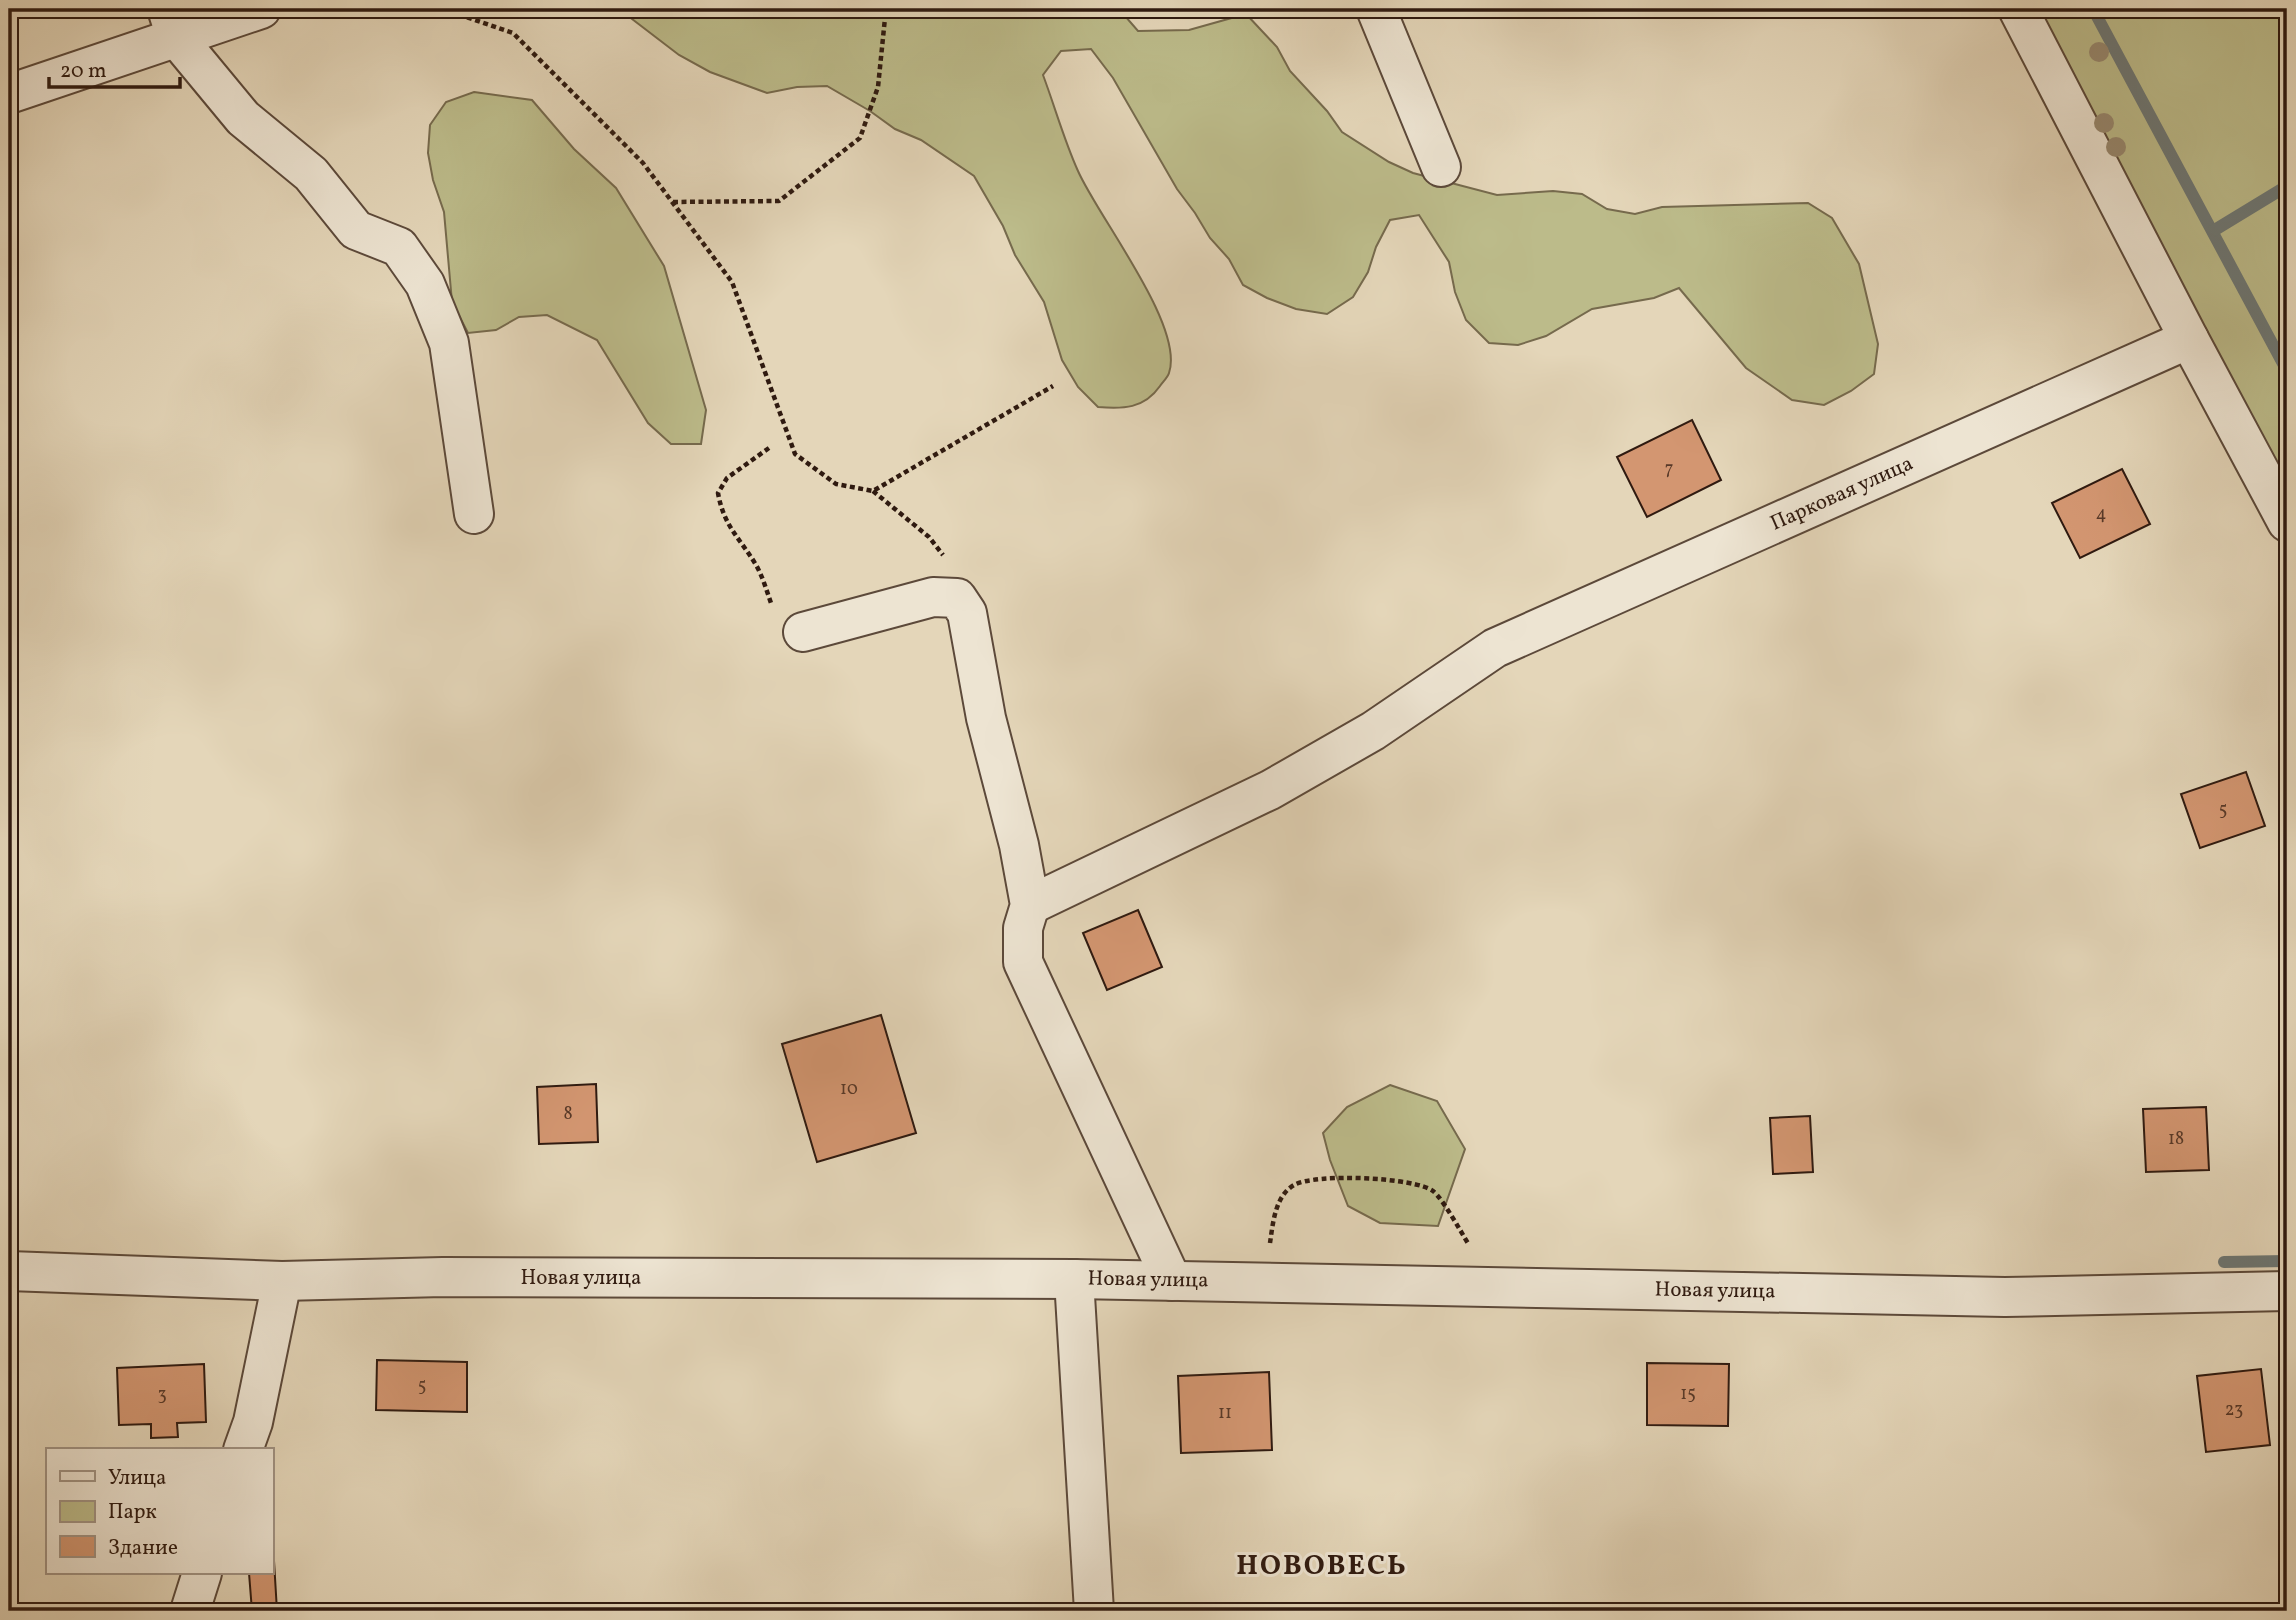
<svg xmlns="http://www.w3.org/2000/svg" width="2296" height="1620" viewBox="0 0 2296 1620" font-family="Vollkorn,serif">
  <rect width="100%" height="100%" fill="#e4d6b9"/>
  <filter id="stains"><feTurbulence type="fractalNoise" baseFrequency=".00286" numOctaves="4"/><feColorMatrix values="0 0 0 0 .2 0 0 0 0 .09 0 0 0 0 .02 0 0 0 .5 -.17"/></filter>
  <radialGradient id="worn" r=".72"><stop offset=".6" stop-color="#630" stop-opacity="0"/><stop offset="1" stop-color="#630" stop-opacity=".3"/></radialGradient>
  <g fill="#bcbb8a" stroke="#766a4d" stroke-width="2">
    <path d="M619 9H1119L1138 31 1189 30 1246 14 1277 47 1290 71 1327 111 1342 132 1389 162 1413 173 1497 195 1553 191 1582 194 1607 209 1635 214 1662 207 1808 203 1832 218 1859 264 1878 344 1874 374 1851 391 1824 405 1792 400 1746 368 1679 288 1654 298 1592 309 1546 336 1518 345 1489 343 1466 320 1455 292 1449 262 1419 215 1390 220 1376 247 1368 272 1353 297 1327 314 1296 309 1267 298 1243 285 1229 259 1210 238 1195 213 1177 189 1113 78 1091 49 1061 51 1043 75C1055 107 1064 140 1078 171 1098 217 1185 326 1169 373 1168 377 1162 383 1160 386 1144 409 1123 409 1098 407L1078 387 1062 360 1044 302 1015 255 1003 226 974 176 921 140 895 129 870 111 827 86 797 87 767 93 710 72 679 55Z"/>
    <polygon points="2029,9 2287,9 2287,498"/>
    <polygon points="474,92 532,100 574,149 616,188 664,266 706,410 701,444 671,444 648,423 597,340 547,315 519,317 496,330 468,333 452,302 444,212 433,180 428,153 430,125 446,102"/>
    <polygon points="1390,1085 1437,1101 1465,1149 1438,1226 1380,1223 1348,1206 1330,1160 1323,1133 1347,1107"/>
  </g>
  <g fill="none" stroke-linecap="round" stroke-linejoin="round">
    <g stroke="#6e7875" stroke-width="12">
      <polyline points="2093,9 2287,371"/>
      <polyline points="2213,231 2287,186"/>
      <polyline points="2224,1262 2287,1261"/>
    </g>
  </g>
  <g fill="#d39671" stroke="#2f1a10" stroke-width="2">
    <polygon points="1692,420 1721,480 1647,517 1617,457"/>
    <polygon points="2122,469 2150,524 2080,558 2052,503"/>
    <polygon points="2246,772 2265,826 2200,848 2181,794"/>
    <polygon points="1138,910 1162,967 1107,990 1083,933"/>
    <polygon points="881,1015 916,1133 817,1162 782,1044"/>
    <polygon points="596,1084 598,1142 539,1144 537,1087"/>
    <polygon points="2206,1107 2209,1170 2146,1172 2143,1109"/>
    <polygon points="1810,1116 1813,1172 1773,1174 1770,1118"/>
    <polygon points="377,1360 467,1362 467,1412 376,1410"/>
    <polygon points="1647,1363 1729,1364 1728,1426 1647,1425"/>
    <polygon points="204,1364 206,1422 177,1423 178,1437 151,1438 151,1424 119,1425 117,1368"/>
    <polygon points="2261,1369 2270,1445 2206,1452 2197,1376"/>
    <polygon points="1269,1372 1272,1450 1181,1453 1178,1376"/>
    <polygon points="271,1561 274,1561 277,1611 252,1611 249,1573 271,1573"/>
  </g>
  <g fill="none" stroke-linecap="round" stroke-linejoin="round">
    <g stroke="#5c493a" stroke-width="42">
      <g id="minor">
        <polyline points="167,9 176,37 243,118 311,174 356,230 399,247 425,284 449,343 474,514"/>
        <polyline points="1376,9 1441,167"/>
        <polyline points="2018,9 2189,339 2287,522"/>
        <polyline points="9,94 261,9"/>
        <polyline points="803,632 933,597 957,598 967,613 986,718 1019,845 1030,905 1023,928 1023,962 1172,1281"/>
        <polyline points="1030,905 1270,790 1373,731 1495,648 2189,339"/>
        <polyline points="9,1271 282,1281 443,1277 1074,1279 2005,1297 2287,1291"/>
        <polyline points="1074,1279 1094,1611"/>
        <polyline points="243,1450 253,1422 282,1281"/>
        <polyline points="190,1611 202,1573"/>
      </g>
    </g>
    <g stroke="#2f1a10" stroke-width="4.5" stroke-dasharray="5 3.5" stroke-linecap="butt">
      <polyline points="443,9 513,33 643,163 732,282 795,454 836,484 873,491 1053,386"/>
      <polyline points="1132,9 1136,13 1162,9"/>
      <polyline points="673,202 779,201 860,138 878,87 885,18 889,9"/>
      <path d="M769 448 727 478 718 493C724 527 740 538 756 565 763 577 767 592 772 606"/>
      <polyline points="873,491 929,537 943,555"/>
      <path d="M1270 1243C1273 1223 1275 1196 1294 1185 1315 1173 1414 1177 1433 1191 1443 1199 1461 1232 1469 1245"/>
    </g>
    <use href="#minor" stroke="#ede4d2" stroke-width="38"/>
  </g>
  <g fill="#988970">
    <circle cx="2099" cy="52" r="10"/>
    <circle cx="2104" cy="123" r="10"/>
    <circle cx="2116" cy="147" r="10"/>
  </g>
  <g text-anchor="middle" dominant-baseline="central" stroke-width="6" stroke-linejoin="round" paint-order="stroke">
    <g font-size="18" fill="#583928">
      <text x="1669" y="469">7</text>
      <text x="2101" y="514">4</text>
      <text x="2223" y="810">5</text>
      <text x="849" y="1089">10</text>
      <text x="568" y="1114">8</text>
      <text x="2176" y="1139">18</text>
      <text x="422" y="1386">5</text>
      <text x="1688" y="1394">15</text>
      <text x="162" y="1395">3</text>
      <text x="2234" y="1410">23</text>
      <text x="1225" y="1413">11</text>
    </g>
    <g font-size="21" fill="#2f1a10" stroke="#ede4d2">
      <text transform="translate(1842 494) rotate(-24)">Парковая улица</text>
      <text x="581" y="1278">Новая улица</text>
      <text transform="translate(1148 1280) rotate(1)">Новая улица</text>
      <text transform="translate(1715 1291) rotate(1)">Новая улица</text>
    </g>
    <g font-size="28" font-weight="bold" letter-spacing="2" fill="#2f1a10" stroke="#ede4d2">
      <text x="1322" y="1566">НОВОВЕСЬ</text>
    </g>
  </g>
  <rect width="2296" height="1620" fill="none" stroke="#e4d6b9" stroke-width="35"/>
  <rect x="10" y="10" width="2275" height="1599" fill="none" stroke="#2f1a10" stroke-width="3.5"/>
  <rect x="18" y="18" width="2261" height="1585" fill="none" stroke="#2f1a10" stroke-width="2"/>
  <rect x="46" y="1448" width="228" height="126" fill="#ede4d2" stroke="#a19384" stroke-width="2"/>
  <rect x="60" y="1471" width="35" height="10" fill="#ede4d2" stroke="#a19384" stroke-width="2"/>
  <text x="108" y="1484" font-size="21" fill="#2f1a10">Улица</text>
  <rect x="60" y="1501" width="35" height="21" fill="#bcbb8a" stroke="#a19384" stroke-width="2"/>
  <text x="108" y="1518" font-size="21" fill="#2f1a10">Парк</text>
  <rect x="60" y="1536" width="35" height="21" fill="#d39671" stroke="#a19384" stroke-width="2"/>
  <text x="108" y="1554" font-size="21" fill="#2f1a10">Здание</text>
  <path d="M49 77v10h131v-10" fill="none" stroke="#2f1a10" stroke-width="3.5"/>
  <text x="60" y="77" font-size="21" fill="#2f1a10" stroke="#ede4d2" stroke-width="5" paint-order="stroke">20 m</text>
  <rect width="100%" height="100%" filter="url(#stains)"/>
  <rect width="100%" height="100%" fill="url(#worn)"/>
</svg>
